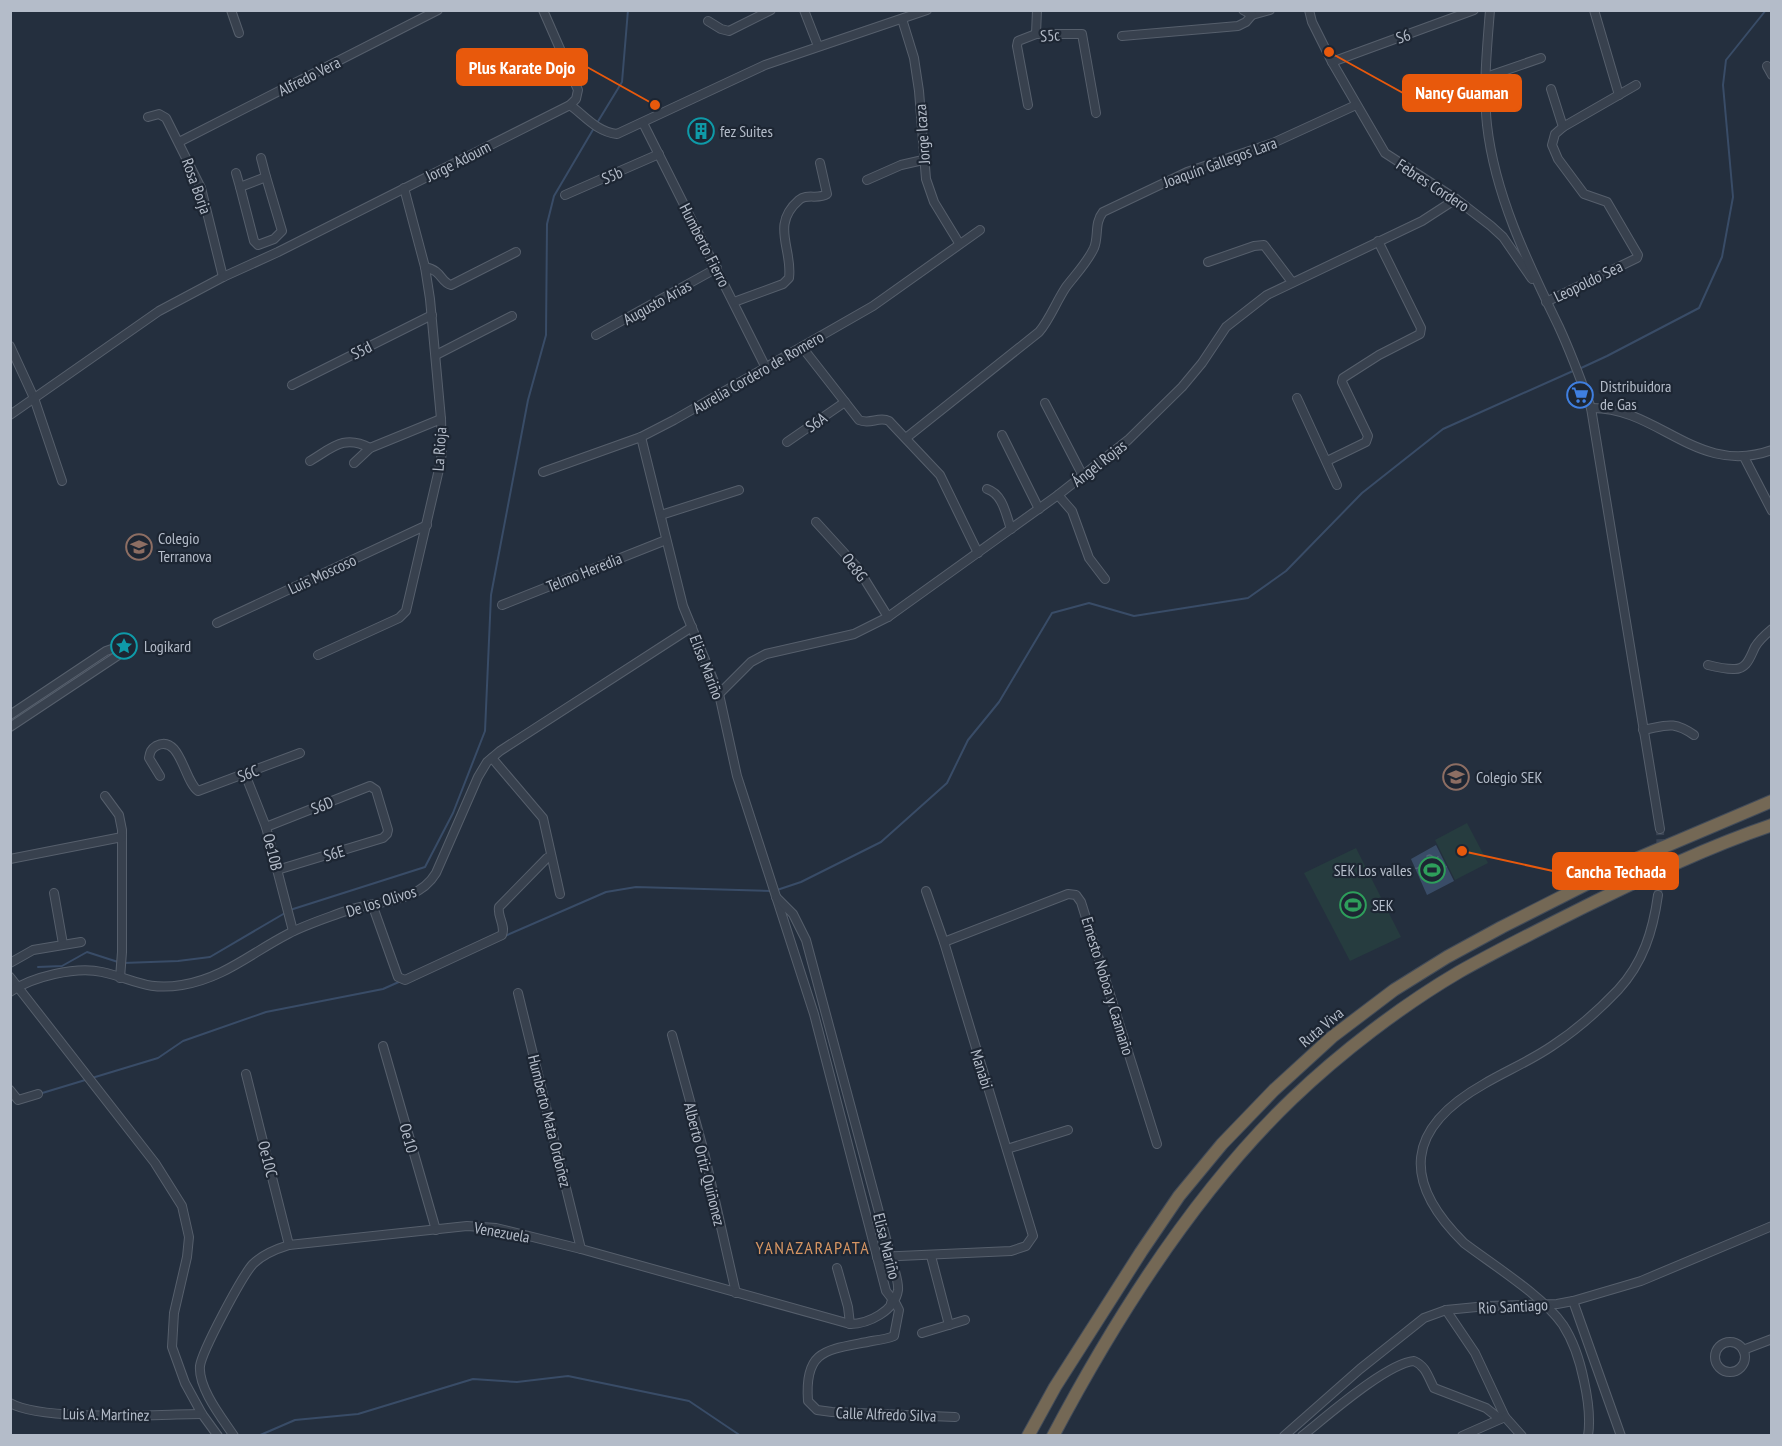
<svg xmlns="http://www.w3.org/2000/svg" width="1782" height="1446" viewBox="0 0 1782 1446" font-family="'PT Sans Narrow',sans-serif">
  <defs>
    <pattern id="water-ripples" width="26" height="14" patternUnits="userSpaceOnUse" patternTransform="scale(1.5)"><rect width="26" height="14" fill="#394c67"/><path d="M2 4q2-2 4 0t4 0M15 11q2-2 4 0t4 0" fill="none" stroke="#53647b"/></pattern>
  </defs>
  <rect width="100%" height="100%" fill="#242f3e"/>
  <g fill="#263c3f">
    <polygon points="1467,823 1488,863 1455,880 1435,840"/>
    <polygon points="1356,848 1401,937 1350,961 1304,873"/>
  </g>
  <polygon fill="url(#water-ripples)" points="1436,845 1454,881 1427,895 1411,859"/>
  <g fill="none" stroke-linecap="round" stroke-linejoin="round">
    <g stroke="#394c67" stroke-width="2">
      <polyline points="597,123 622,82 628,10"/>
      <polyline points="1579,369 1607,356 1699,308 1722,257 1733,197 1723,85 1726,60 1766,10"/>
      <polyline points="777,890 801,882 881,842 947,783 968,740 999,702 1052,613 1089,603 1134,616 1248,598 1286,571 1362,493 1443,429 1573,371"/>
      <polyline points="290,910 425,867 453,813 485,731 491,595 528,400 546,335 547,224 554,196 594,128"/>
      <polyline points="505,936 606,892 636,887 772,891"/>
      <polyline points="123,963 178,961 210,957 285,913"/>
      <polyline points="38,967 62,966 87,952 118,962"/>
      <polyline points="39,1094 158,1058 183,1041 266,1012 383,989 401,981"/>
      <polyline points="258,1436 295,1420 358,1414 473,1379 517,1382 568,1376 689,1401 741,1436"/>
    </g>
    <polyline stroke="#3a4453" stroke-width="8" stroke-dasharray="8 4" stroke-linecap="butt" points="1658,895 1661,861 1660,829"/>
    <g stroke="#565f6c" stroke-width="10">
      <g id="minor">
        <polyline points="231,10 239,33"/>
        <polyline points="804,10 818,46"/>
        <polyline points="1243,10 1252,15 1270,10"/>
        <polyline points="1309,10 1312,22 1332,62 1385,153 1456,199 1491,226 1503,237 1532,279"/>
        <path d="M1490 10C1487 48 1483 87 1487 125 1495 196 1528 263 1559 327 1571 353 1581 380 1591 408L1660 829"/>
        <polyline points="1594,10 1619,95"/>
        <polyline points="902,19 914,58 919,91 926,179 934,202 959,243"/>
        <polyline points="708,21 721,29 729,31 771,10"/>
        <polyline points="1036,34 1037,10"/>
        <polyline points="1122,36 1238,26 1246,22 1252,15"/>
        <polyline points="1332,62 1474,10"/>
        <polyline points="1767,66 1772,75"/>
        <polyline points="1486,77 1541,58"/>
        <path d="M570 105C585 116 597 132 617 134L765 65 927 10"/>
        <polyline points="1028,105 1017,46 1018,41 1036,34 1082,34 1096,113"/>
        <polyline points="148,117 159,114 166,118 201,188 223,277"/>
        <polyline points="643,123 766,368"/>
        <polyline points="1563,127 1636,85"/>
        <polyline points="179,142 438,10"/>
        <polyline points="261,158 266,177"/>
        <polyline points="236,173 240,187"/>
        <polygon points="266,177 282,231 274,239 258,245 254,241 240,187"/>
        <polyline points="867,180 901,165 923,160"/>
        <polyline points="565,195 659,154"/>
        <polyline points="1208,262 1254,246 1264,245 1292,282"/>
        <path d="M425 267C443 271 440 282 451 285L516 252"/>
        <path d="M734 302 783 284 789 278C793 249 770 225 799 200 807 193 818 200 827 194L820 163"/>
        <polyline points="1546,302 1637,258 1638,255 1607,202 1584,194 1558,159 1552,145 1555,134 1563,127 1551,89"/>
        <polyline points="596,335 717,268"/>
        <polyline points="10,346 34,398 62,481"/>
        <path d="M802 347 859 420C870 425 879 416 889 421L940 475 978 553"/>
        <polyline points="436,355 512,316"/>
        <polyline points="292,385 432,315"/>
        <polyline points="1297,398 1337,485"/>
        <polyline points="1045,403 1083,476"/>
        <path d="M1591 408C1659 407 1697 477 1772 450"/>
        <polyline points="10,415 159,311 223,277 278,252 570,105 576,99 578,90 543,10"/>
        <polyline points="1002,435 1039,509"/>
        <polyline points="641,437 683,606 719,694 737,776 814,1014 886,1291 893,1300"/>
        <path d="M906 438 1039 332C1050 319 1056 302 1066 287 1075 275 1087 263 1094 248 1099 236 1094 223 1103 212L1187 172 1273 143 1356 105"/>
        <polyline points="787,442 845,402"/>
        <polyline points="1744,457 1772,511"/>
        <path d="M310 461C332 448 344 434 370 448"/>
        <polyline points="1327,461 1366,442 1368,436 1342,382 1343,378 1379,355 1420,334 1421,328 1378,241"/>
        <polyline points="354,463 370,448 441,419"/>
        <polyline points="543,472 641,437 674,420 873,306 980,230"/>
        <path d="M987 489C1003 494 1006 515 1011 529"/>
        <polyline points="1058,495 1072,511 1089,558 1105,579"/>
        <polyline points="661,515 739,490"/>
        <polyline points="816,522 857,567 888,617"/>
        <polyline points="502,605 666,540"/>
        <polyline points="217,623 427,525"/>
        <polyline points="318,655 399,618 406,611 440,465 442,452 441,419 430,299 425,267 404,188"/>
        <path d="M1708 665C1716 667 1725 669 1733 669 1747 670 1750 657 1755 647 1759 640 1766 634 1772 629"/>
        <polyline points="719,694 751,662 766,654 854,634 888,617 1058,495 1128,440 1182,387 1202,363 1226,327 1267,295 1422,221 1456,199"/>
        <polyline points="10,715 106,651 129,643"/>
        <polyline points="10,727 117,656 129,643"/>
        <path d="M1643 730C1666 726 1672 720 1694 735"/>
        <polyline points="492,758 543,818 560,894"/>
        <polyline points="245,774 266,827 293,931"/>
        <path d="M160 776 149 758C150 752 151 749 156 746 180 733 184 781 198 791L300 753"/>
        <polyline points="105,796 119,815 122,830 122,952 120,978"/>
        <polyline points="266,827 370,786 376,790 388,830 387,834 383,838 277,870"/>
        <polyline points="10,859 122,837"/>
        <polyline points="54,893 63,944"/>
        <path d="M372 904 398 977 405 980 502 935C506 926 497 916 499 907L547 858"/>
        <polyline points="944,942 1068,894 1076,895 1081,902 1157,1144"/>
        <polyline points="10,963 33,950 81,942"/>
        <polyline points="10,977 155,1163 182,1206 189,1237 187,1257 174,1313 172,1347 185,1383 202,1414 218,1436"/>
        <path d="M10 992C31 977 76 966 102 972 134 979 146 991 182 985 224 978 251 953 288 934 305 925 324 919 343 912 374 900 417 905 436 873L478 777 487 762 500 751 692 627"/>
        <polyline points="518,993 581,1249"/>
        <polyline points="672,1035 704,1152 736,1293"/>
        <polyline points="383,1046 436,1230"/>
        <polyline points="246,1074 289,1245"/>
        <polyline points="10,1090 18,1100 38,1094"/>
        <polyline points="1007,1149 1068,1130"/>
        <polyline points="931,1256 949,1325"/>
        <polyline points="877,1257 1011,1251 1026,1246 1033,1236 944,942 926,891"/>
        <polyline points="837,1268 848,1307 850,1324"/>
        <polyline points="1573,1301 1621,1436"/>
        <path d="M891 1303 896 1304 899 1310 894 1336C887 1339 879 1340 872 1341 828 1350 804 1348 808 1401L817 1410 832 1412 955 1417"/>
        <polyline points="1446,1310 1475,1353 1505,1417 1462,1436"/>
        <polyline points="922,1333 965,1320"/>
        <circle cx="1730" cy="1357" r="15"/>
        <polyline points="1743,1350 1772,1339"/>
        <path d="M10 1403C43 1422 160 1414 202 1414"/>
        <polyline points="1505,1417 1522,1436"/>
        <path d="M234 1436C222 1418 198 1388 200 1366 202 1351 242 1276 253 1264 263 1254 276 1249 289 1245L467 1226 496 1228 581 1249 850 1324C868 1324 895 1311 898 1290 899 1281 893 1266 891 1257L806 940 793 914 776 897"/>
        <polyline points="1284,1436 1360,1369 1424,1318 1446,1310 1487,1306 1557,1304 1573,1301 1641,1281 1772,1226"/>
        <path d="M1302 1436C1326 1417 1387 1363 1414 1361 1426 1366 1428 1377 1434 1388L1486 1408 1500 1419"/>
        <path d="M1588 1436C1591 1417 1588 1399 1584 1381 1580 1361 1574 1342 1563 1325 1543 1296 1493 1265 1464 1243 1401 1181 1406 1128 1484 1084 1506 1071 1530 1061 1552 1046 1575 1031 1598 1011 1618 990 1643 963 1653 931 1658 895"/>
      </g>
    </g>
    <g stroke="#434c59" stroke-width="14">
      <g id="highway">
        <polyline points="1028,1436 1055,1387 1141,1252 1179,1196 1222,1144 1274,1090 1332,1037 1394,990 1447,957 1502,927 1638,858 1772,801"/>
        <path d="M1053 1436C1116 1317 1195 1192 1292 1099 1340 1053 1401 1006 1459 972 1500 949 1542 928 1584 907 1645 877 1707 847 1772 825"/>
      </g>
    </g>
    <use href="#minor" stroke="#38414e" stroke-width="8"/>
    <use href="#highway" stroke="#746855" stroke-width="12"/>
  </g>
  <defs>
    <g id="building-ring" transform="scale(1.35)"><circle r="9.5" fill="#1d2633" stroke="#0f9aa8" stroke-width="1.5"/><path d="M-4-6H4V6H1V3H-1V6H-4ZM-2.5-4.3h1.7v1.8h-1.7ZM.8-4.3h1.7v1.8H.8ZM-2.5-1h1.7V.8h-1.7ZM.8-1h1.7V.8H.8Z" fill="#0f9aa8"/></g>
    <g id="supermarket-ring" transform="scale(1.35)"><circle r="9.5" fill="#1d2633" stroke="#3f7fe0" stroke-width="1.5"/><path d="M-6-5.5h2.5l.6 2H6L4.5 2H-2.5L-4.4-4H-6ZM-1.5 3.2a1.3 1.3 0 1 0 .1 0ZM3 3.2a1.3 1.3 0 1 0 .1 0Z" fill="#3f7fe0"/></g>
    <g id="school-ring" transform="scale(1.35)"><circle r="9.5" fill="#1d2633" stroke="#8d6e63" stroke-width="1.5"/><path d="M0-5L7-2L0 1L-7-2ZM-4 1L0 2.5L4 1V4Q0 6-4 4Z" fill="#8d6e63"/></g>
    <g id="sight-ring" transform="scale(1.35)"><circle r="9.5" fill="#1d2633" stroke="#0f9aa8" stroke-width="1.5"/><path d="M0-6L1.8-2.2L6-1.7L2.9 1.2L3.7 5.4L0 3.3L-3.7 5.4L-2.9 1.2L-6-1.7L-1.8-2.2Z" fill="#0f9aa8"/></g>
    <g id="stadium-ring" transform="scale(1.35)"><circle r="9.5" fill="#1d2633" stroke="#2e9e5b" stroke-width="1.5"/><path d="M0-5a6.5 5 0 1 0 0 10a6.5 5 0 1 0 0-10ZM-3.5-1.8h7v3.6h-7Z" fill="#2e9e5b"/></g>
  </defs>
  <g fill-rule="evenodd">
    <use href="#building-ring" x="701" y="131"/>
    <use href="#supermarket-ring" x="1580" y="395"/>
    <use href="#school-ring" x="139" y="547"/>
    <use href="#sight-ring" x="124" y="646"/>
    <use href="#school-ring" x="1456" y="777"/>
    <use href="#stadium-ring" x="1432" y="870"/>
    <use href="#stadium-ring" x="1353" y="905"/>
  </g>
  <g text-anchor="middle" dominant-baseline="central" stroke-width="4.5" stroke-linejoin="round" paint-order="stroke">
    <g font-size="16" fill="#b4bcc9" stroke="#1d2633">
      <text transform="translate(1050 35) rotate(-4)">S5c</text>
      <text transform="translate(1403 36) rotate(-20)">S6</text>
      <text transform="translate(309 76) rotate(-27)">Alfredo Vera</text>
      <text transform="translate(922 134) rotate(-94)">Jorge Icaza</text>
      <text transform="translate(458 161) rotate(-27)">Jorge Adoum</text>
      <text transform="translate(1220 162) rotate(-20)">Joaquín Gallegos Lara</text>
      <text transform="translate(612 175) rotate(-23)">S5b</text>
      <text transform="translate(1433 185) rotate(33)">Febres Cordero</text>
      <text transform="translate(197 186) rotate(70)">Rosa Borja</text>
      <text transform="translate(705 245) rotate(63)">Humberto Fierro</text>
      <text transform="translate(1588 281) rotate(-26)">Leopoldo Sea</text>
      <text transform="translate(657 302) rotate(-29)">Augusto Arias</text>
      <text transform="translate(361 350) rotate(-27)">S5d</text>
      <text transform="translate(758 372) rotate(-30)">Aurelia Cordero de Romero</text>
      <text transform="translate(816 422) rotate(-35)">S6A</text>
      <text transform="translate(439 449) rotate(-86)">La Rioja</text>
      <text transform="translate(1099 463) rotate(-38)">Ángel Rojas</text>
      <text transform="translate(855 567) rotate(53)">Oe8G</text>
      <text transform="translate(584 572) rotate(-22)">Telmo Heredia</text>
      <text transform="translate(322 574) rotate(-25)">Luis Moscoso</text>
      <text transform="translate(707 667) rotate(69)">Elisa Mariño</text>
      <text transform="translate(248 773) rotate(-21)">S6C</text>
      <text transform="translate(322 805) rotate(-22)">S6D</text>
      <text transform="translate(273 852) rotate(76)">Oe10B</text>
      <text transform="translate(334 853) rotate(-17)">S6E</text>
      <text transform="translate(381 901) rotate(-17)">De los Olivos</text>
      <text transform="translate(1108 986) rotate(73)">Ernesto Noboa y Caamaño</text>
      <text transform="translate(1321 1027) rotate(-40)">Ruta Viva</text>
      <text transform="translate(982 1069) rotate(73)">Manabi</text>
      <text transform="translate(550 1121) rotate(76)">Humberto Mata Ordoñez</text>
      <text transform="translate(409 1138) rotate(74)">Oe10</text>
      <text transform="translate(268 1159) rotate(76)">Oe10C</text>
      <text transform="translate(705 1164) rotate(76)">Alberto Ortiz Quiñonez</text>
      <text transform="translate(502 1232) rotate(10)">Venezuela</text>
      <text transform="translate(887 1246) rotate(76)">Elisa Mariño</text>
      <text transform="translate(1513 1306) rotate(-3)">Rio Santiago</text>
      <text transform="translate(106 1414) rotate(1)">Luis A. Martinez</text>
      <text transform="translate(886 1414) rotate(2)">Calle Alfredo Silva</text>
    </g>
    <g font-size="16" fill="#b4bcc9" stroke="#1d2633" text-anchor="start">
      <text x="720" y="131">fez Suites</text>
      <text x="1600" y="386">Distribuidora<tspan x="1600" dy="18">de Gas</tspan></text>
      <text x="158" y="538">Colegio<tspan x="158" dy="18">Terranova</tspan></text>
      <text x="144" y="646">Logikard</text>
      <text x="1476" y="777">Colegio SEK</text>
      <text x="1412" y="870" text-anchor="end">SEK Los valles</text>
      <text x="1372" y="905">SEK</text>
    </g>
    <g font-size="18" letter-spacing="1.5" fill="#d59563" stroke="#1d2633">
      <text x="813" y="1247">YANAZARAPATA</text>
    </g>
  </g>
  <path fill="none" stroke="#e8590c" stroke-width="2" d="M655 105L587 67M1329 52L1403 93M1462 851L1553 871"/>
  <g fill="#e8590c" stroke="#1d2633" stroke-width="2">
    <circle cx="655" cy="105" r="6"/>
    <circle cx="1329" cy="52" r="6"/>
    <circle cx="1462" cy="851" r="6"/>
  </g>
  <g fill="#e8590c" stroke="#e8590c" stroke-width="2">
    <rect x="457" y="49" width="130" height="36" rx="6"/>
    <rect x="1403" y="75" width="118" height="36" rx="6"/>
    <rect x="1553" y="853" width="125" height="36" rx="6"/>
  </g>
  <g font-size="18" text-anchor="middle" font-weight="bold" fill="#fff">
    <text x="522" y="74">Plus Karate Dojo</text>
    <text x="1462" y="99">Nancy Guaman</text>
    <text x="1616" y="878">Cancha Techada</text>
  </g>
  <rect width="1782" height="1446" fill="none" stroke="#b4bcc9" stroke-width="24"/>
</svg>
